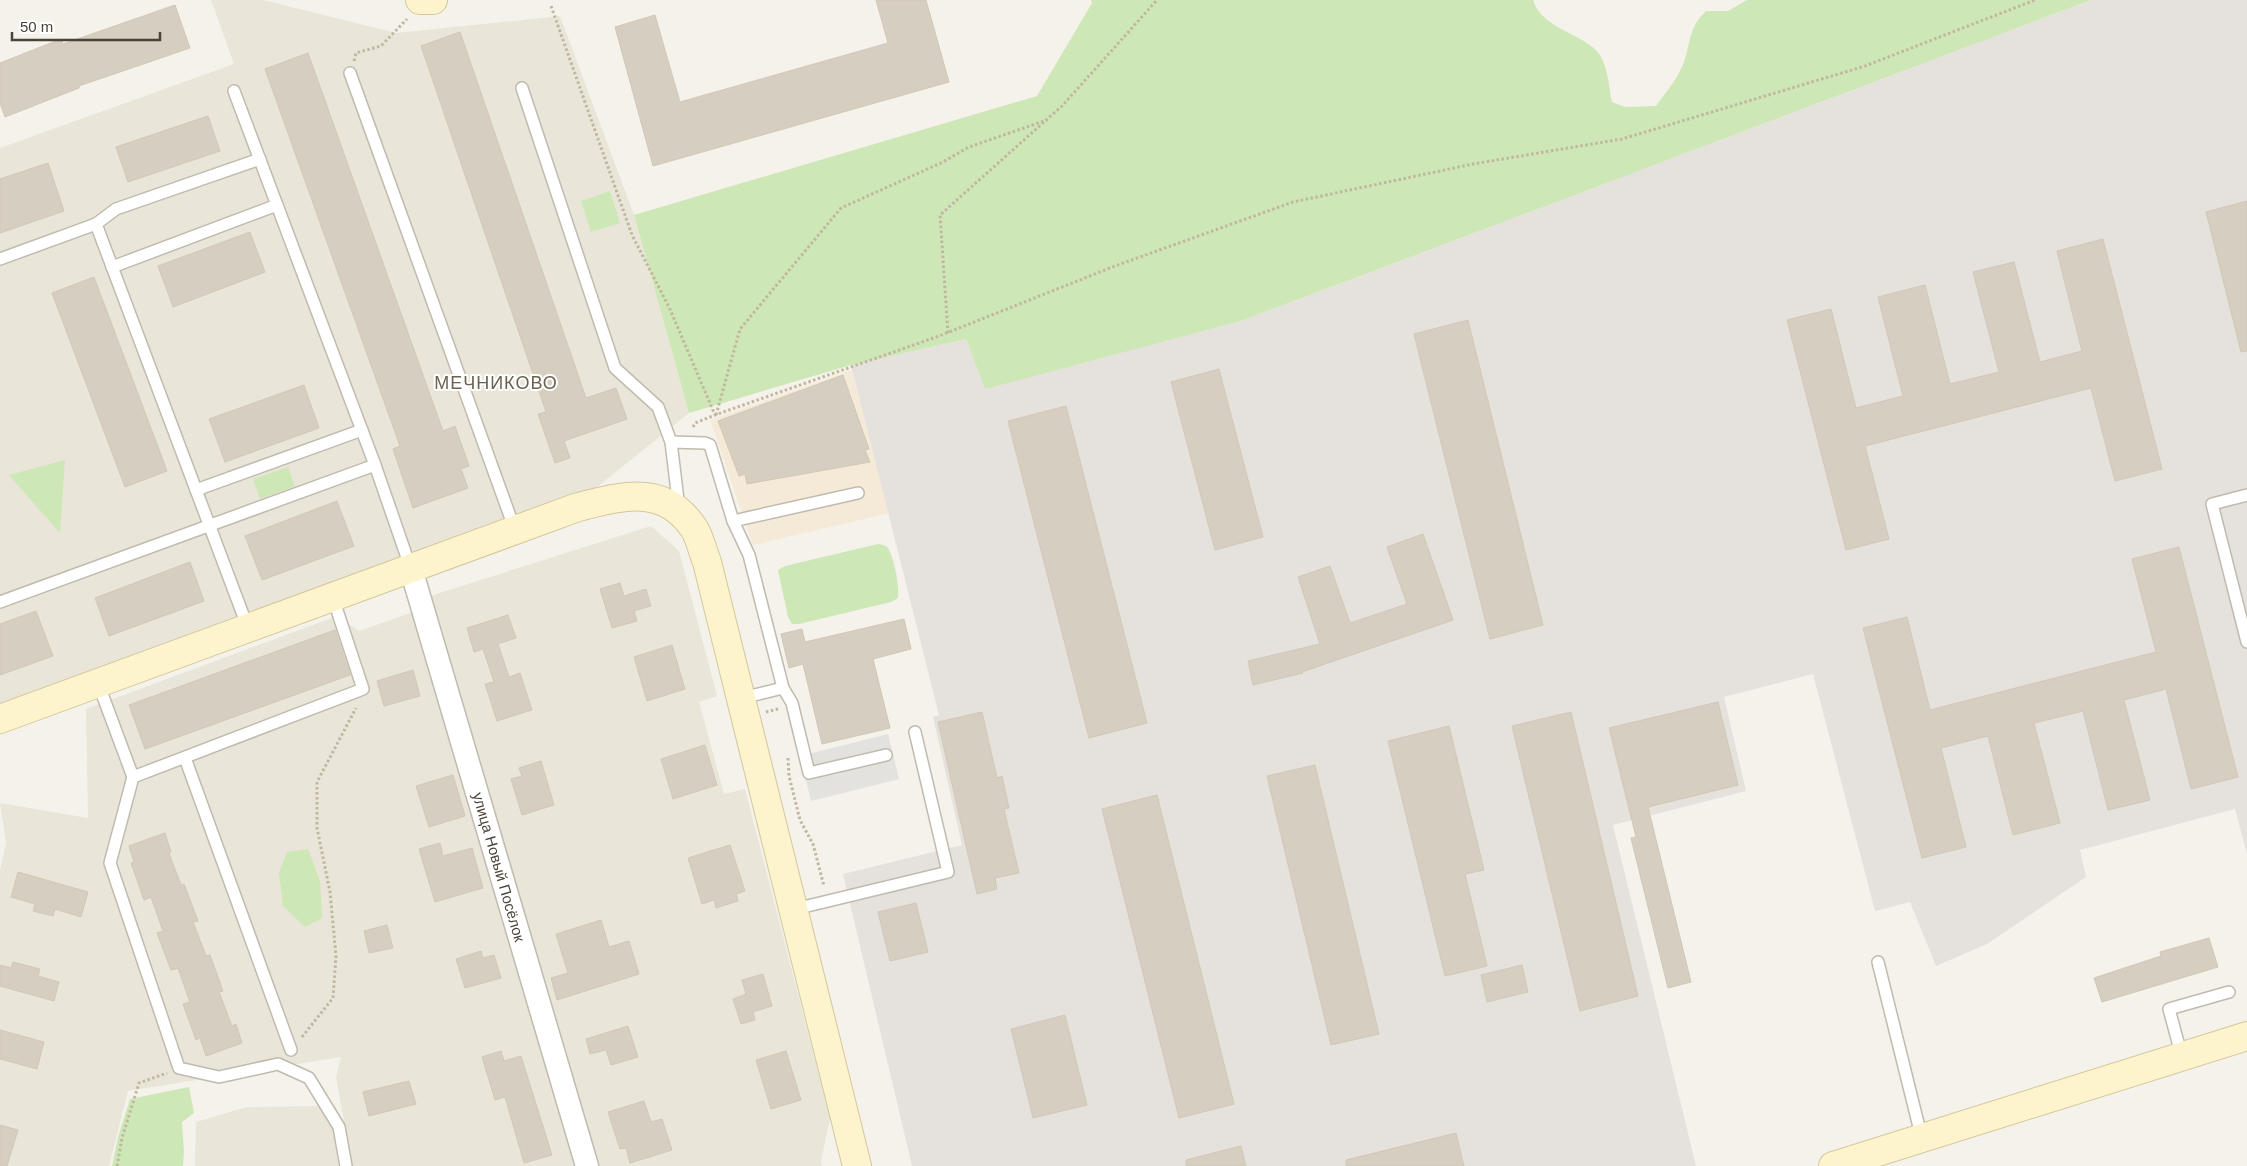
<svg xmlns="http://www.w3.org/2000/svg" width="2247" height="1166" viewBox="0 0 2247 1166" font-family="Helvetica,sans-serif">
  <rect width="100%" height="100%" fill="#f5f2eb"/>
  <g fill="#e9e5d9">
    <polygon points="211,0 263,0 396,33 560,16 634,215 689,413 591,492 0,707 0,148 234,64"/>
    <polygon points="651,526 679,551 717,696 699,702 724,794 745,789 830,1118 821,1162 822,1166 598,1166 430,596"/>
    <polygon points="413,612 576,1166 352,1166 336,1077 341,1057 128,1091 109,1166 0,1166 0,871 6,843 0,803 88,818 86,709 337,616 359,631"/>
    <polygon points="324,1106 332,1123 339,1166 195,1166 196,1122 247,1107"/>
  </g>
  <polygon fill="#f5ead8" points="852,370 890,513 753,545 710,420"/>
  <polygon fill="#e5e1dc" points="2091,0 2247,0 2247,854 2235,809 2080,850 2086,877 1987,944 1936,966 1910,902 1875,911 1813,674 1724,697 1746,791 1613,825 1696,1166 912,1166 843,874 962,845 933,717 939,715 851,365 966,339 985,388 1241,321"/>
  <g fill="#cee7b6">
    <path d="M1091 0H1533C1541 27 1578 33 1596 50 1608 62 1609 88 1612 102L1625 107 1656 106C1664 95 1674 83 1680 71 1692 49 1685 31 1706 11H1728L1747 0H2091L1241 321 985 389 966 339 851 365 689 413 634 215 1037 96 1092 3Z"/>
    <polygon points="610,191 620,223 591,232 581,201"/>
    <polygon points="65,460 60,533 9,475"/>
    <polygon points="288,467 295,486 260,499 253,479"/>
    <path d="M878 544C880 544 884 545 886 546 893 551 900 589 898 598L891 602 799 624H792L788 617 778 570 785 566Z"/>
    <polygon points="308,849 320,881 322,918 305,927 283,906 279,873 287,852"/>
    <polygon points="189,1087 194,1113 182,1122 184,1152 183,1166 112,1166 118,1137 130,1099"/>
  </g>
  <polygon fill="#e4e2df" points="888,734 899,779 811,801 800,756"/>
  <g fill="#d6cfc1" stroke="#d1c7b4">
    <polygon points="876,0 926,0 949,82 653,166 615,27 655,15 680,102 888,43"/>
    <polygon points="175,5 190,48 79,86 79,88 5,117 0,103 0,63 61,39 63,44"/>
    <polygon points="460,32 586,398 616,388 627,419 564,441 570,458 555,463 538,414 546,412 421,46"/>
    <polygon points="308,53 443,431 455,426 469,466 461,469 468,488 413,508 393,449 400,446 265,69"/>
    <polygon points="208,116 220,151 128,182 116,147"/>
    <polygon points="48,163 64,211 0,233 0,179"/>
    <polygon points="2247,201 2247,351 2241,352 2206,212"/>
    <polygon points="250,232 265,272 173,307 158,266"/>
    <polygon points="2103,239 2162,469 2115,481 2091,388 1865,446 1889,539 1846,550 1787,320 1831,309 1856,408 1903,396 1878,297 1925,285 1950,384 1999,372 1973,272 2014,262 2040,362 2082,351 2057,251"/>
    <polygon points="94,277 167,471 125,487 52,293"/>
    <polygon points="1468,320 1543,625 1490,639 1414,334"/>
    <polygon points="1219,369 1263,537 1215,550 1171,382"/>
    <polygon points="843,375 869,449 865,450 870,462 747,484 745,474 739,476 718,421"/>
    <polygon points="304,385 319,428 225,462 209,419"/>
    <polygon points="1066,406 1147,723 1089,738 1008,421"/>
    <polygon points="337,501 354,546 262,580 245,536"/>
    <polygon points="1423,534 1453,620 1302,672 1303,673 1253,685 1248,661 1320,644 1298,577 1330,566 1350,623 1407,604 1387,547"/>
    <polygon points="2179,547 2238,777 2191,789 2166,689 2124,700 2150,800 2108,810 2083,711 2034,723 2060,823 2013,835 1988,736 1941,748 1966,847 1922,858 1863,628 1907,617 1930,710 2156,652 2132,559"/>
    <polygon points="190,562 204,601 109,636 95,598"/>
    <polygon points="620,583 624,596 646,589 651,606 634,611 637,621 612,628 600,589"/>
    <polygon points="36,611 53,656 0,675 0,624"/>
    <polygon points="508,615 516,638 498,644 509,677 520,673 532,710 497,721 485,684 494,682 483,649 474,652 467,628"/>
    <polygon points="904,619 911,649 873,659 890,728 822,744 803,664 789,668 781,634 802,629 805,642"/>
    <polygon points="335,630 350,675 145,749 129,705"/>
    <polygon points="672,645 685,689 647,701 634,657"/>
    <polygon points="413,670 420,696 384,706 377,681"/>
    <polygon points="1718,702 1738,785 1648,807 1691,982 1668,988 1631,838 1636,837 1609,728"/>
    <polygon points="982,712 997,778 1002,776 1009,808 1004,809 1019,873 995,878 997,889 977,894 938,722"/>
    <polygon points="1571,712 1638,996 1580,1011 1512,726"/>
    <polygon points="1449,726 1484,870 1465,874 1487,966 1445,976 1388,741"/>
    <polygon points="705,745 717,785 673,799 661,759"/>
    <polygon points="541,761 554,805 522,815 511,779 522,776 519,768"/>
    <polygon points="1315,765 1379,1034 1331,1045 1267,776"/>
    <polygon points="453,775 465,816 429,827 416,786"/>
    <polygon points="1157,795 1234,1104 1179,1118 1102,809"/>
    <polygon points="165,833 171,852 169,853 181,885 184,884 198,921 193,922 206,956 210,955 223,991 219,992 232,1026 236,1024 242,1043 206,1056 200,1038 196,1040 183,1004 190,1002 178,968 171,970 157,933 163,931 151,897 144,900 131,863 134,862 129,846"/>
    <polygon points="440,843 443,856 472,848 483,888 435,902 419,849"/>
    <polygon points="730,845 745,891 736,894 738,901 716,908 714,900 702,904 688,858"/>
    <polygon points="18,872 88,892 81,917 55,909 53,916 33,911 35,904 11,897"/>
    <polygon points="916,903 928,952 890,961 878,912"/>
    <polygon points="601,920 609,947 629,941 639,974 557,1000 551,978 568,973 556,934"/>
    <polygon points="387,925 393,948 369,953 364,931"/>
    <polygon points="2209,938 2218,967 2102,1002 2094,978 2161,956 2160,952"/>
    <polygon points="481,951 483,958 494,955 501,978 465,988 456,959"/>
    <polygon points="13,962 40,969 38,976 59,982 54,1001 0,986 0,965 11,968"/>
    <polygon points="1522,965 1528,992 1487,1002 1481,975"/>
    <polygon points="763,974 772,1006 753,1012 755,1020 741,1024 733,999 746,994 742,980"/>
    <polygon points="1065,1015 1087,1105 1033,1118 1011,1029"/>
    <polygon points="628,1026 638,1057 611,1065 606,1050 590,1054 586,1039"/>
    <polygon points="0,1030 44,1042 37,1069 0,1059"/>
    <polygon points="501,1051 504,1061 521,1056 552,1155 524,1163 505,1097 495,1100 482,1057"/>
    <polygon points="786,1051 801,1100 771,1109 756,1060"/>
    <polygon points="409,1081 416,1104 369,1116 363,1092"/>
    <polygon points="644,1101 651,1122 662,1119 672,1150 630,1163 626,1148 620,1149 608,1112"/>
    <polygon points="0,1125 18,1130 7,1166 0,1166"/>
    <polygon points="1456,1133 1464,1166 1346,1166 1346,1160"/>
    <polygon points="1241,1146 1246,1166 1186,1166 1186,1160"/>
  </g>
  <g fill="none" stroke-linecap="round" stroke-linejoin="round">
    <g stroke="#c0bbae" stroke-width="14">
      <g id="lane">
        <polyline points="350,73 515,530"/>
        <polyline points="522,88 615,368 658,407 671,442 679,508"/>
        <polyline points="234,91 375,465 411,569"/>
        <polyline points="96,224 116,209 260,159"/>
        <polyline points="0,259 96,224 248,628"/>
        <polyline points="112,267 277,205"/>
        <polyline points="671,442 705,443 710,445 733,521 749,555 783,688 742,698"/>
        <polyline points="196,490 362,430"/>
        <polyline points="2247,495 2212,504 2247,642"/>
        <polyline points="733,521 858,493"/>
        <polyline points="0,602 375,465"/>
        <polyline points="98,683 133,777 363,689 333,598"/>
        <polyline points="783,688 792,703 809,773 886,755"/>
        <polyline points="185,758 291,1050"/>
        <polyline points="133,777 110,863 179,1068 219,1077 278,1064 309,1078 339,1127 346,1166"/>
        <polyline points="795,909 948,872 915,732"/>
        <polyline points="1878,962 1922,1139"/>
        <polyline points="2182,1057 2169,1009 2229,992"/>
      </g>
    </g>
    <g stroke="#c0bbae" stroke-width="25">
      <polyline id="street" points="411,569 587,1166"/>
    </g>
    <g stroke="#d3c89c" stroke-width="30">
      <g id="secondary">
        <polyline points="420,0 433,0"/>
        <path d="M0 719 578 507C623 496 665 483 695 530 700 539 703 552 707 562L857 1166"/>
        <polyline points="1833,1166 2247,1036"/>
      </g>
    </g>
    <g stroke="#c1b79f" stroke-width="3" stroke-dasharray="2.5 2.5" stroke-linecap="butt">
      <polyline points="551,6 632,235 669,307 715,415"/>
      <polyline points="354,61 356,53 381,46 407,19"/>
      <polyline points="948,333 940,215 1062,106 1157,0"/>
      <polyline points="716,415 740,329 841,208 943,162 969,147 1047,120"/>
      <polyline points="693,427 695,423 715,415 939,336 1115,266 1293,202 1473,164 1622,139 1865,66 2035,0"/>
      <polyline points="766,712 778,709"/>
      <polyline points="788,758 789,776 800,820 813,844 824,886"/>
      <polyline points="302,1037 333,998 336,956 330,892 317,828 317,782 356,708"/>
      <polyline points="117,1166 122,1138 139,1083 167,1073"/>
    </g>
    <use href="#lane" stroke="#fff" stroke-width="11"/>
    <use href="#street" stroke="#fff" stroke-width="22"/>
    <use href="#secondary" stroke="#fdf4cd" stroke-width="28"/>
  </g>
  <g text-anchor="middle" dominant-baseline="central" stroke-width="4" stroke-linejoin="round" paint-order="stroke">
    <g font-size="15" fill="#494439" stroke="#fff">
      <text transform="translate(499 867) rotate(74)">улица Новый Посёлок</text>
    </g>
    <g font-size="18" letter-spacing="1" fill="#6b6250" stroke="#fff">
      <text x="496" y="383">МЕЧНИКОВО</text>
    </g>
  </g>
  <path d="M12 32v8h148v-8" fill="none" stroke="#494439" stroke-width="2.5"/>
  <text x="20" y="32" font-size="15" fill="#494439" stroke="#ffffff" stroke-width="4" paint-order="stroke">50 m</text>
</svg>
